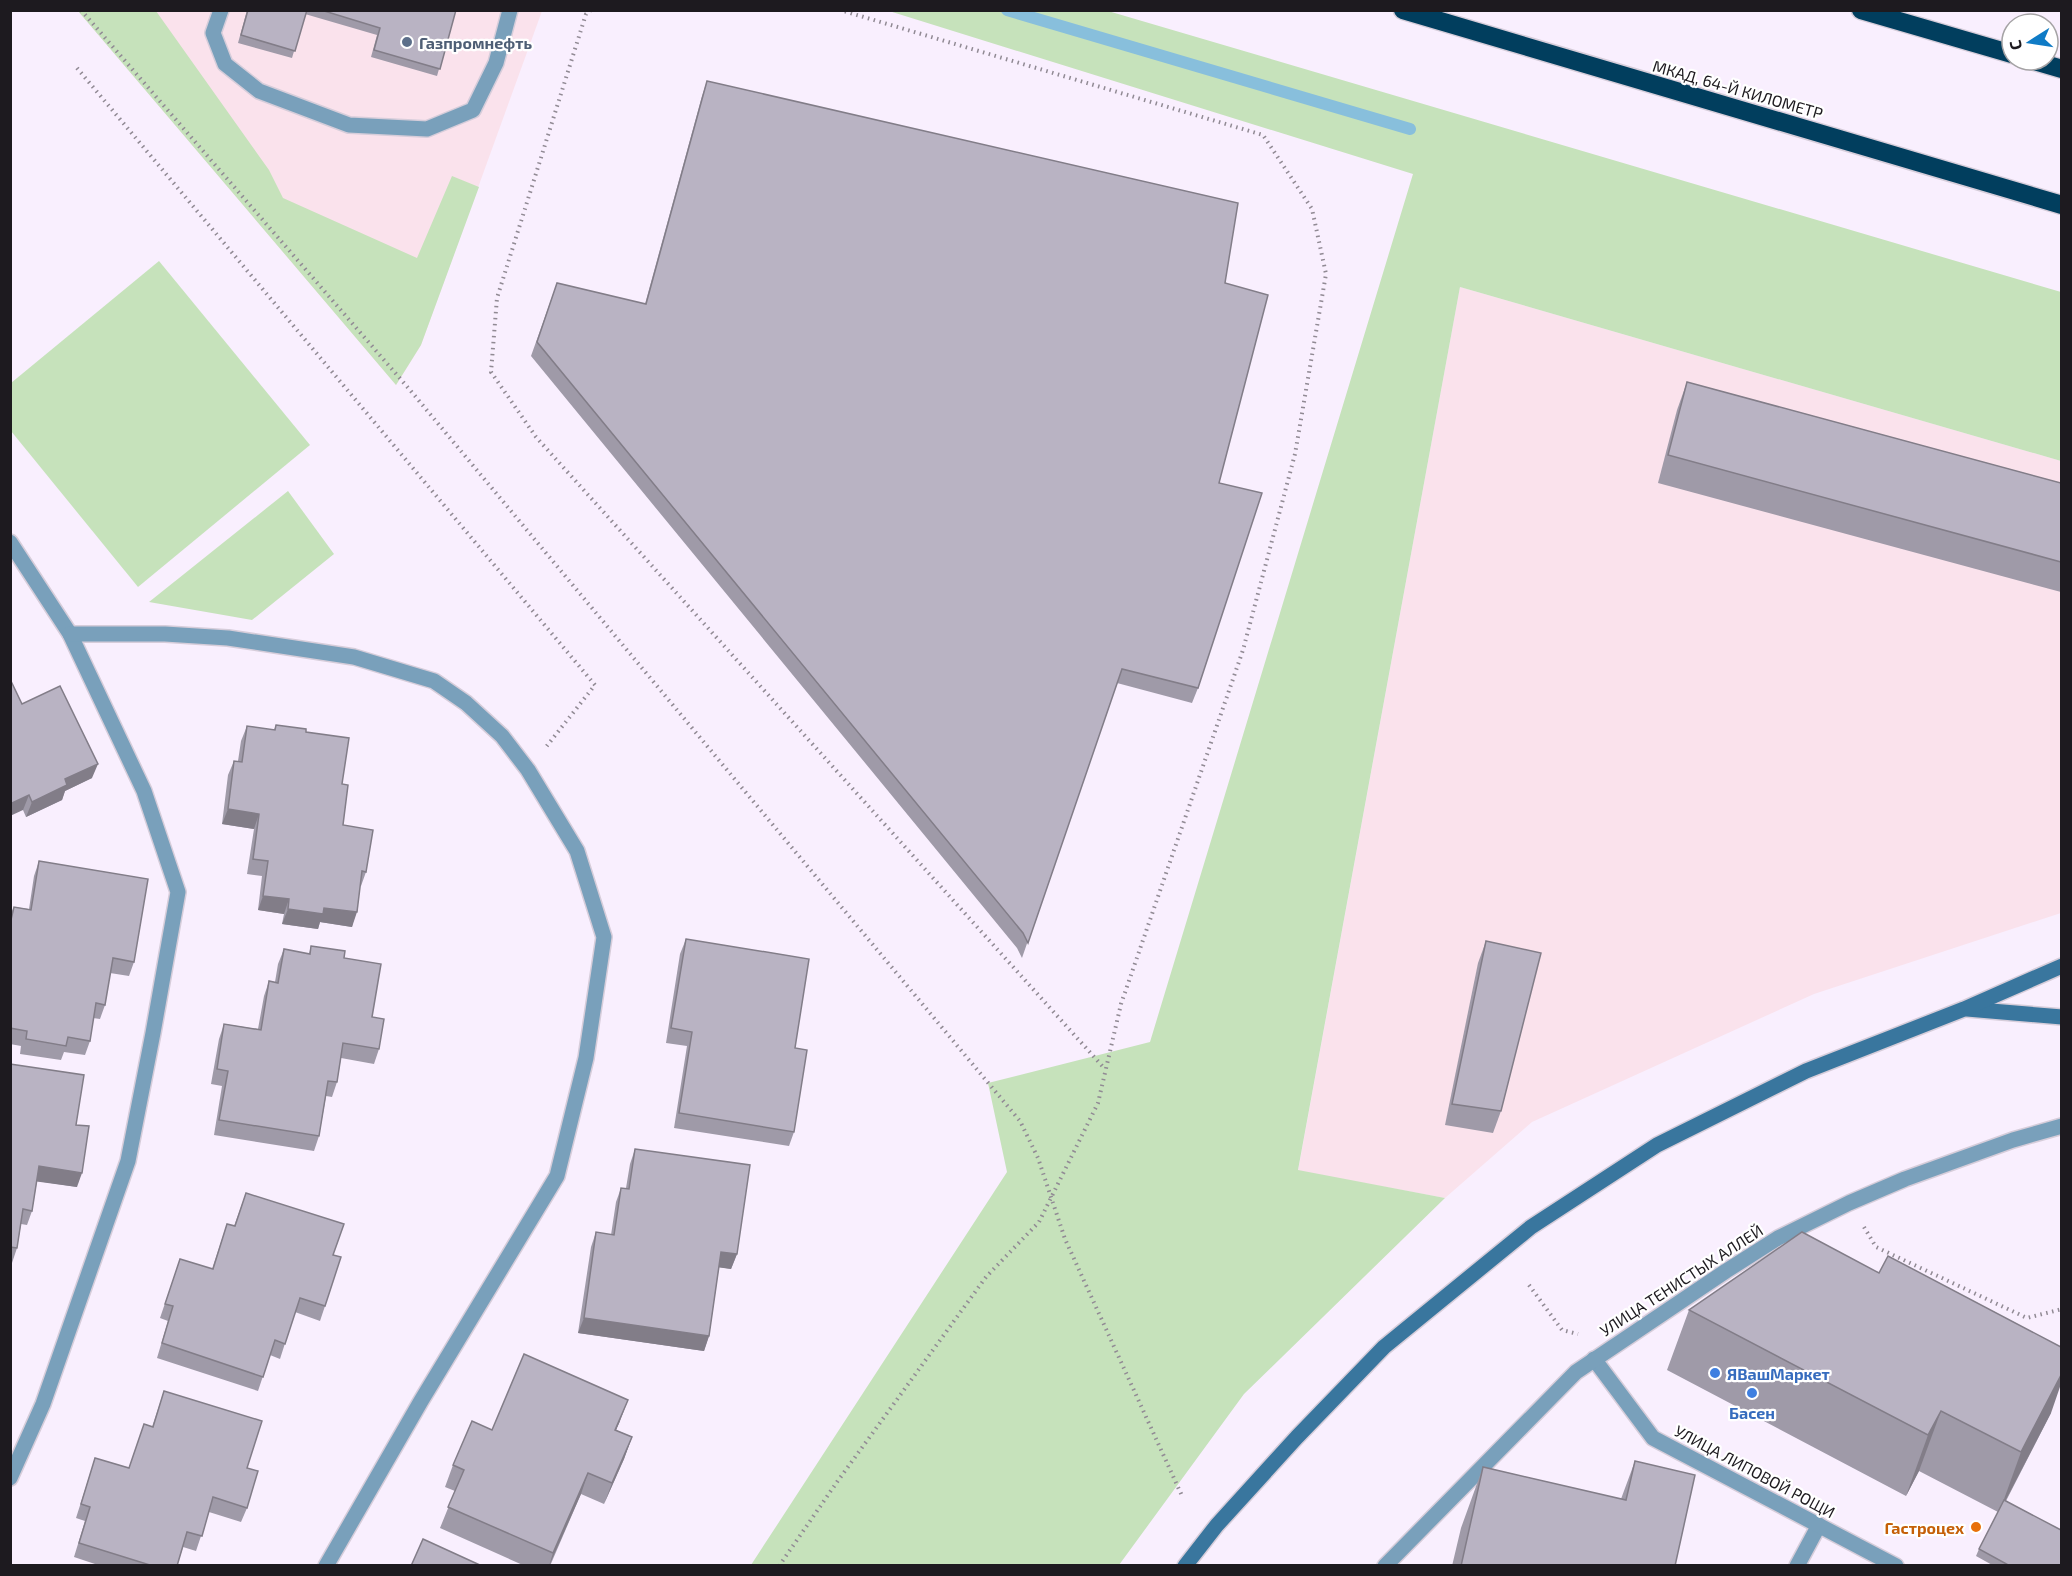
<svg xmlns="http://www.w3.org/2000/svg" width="2072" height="1576" viewBox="0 0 2072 1576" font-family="'Exo 2',sans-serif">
  <rect width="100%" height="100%" fill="#f9effe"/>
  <g fill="#fae2ec">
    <polygon points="78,11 542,11 421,345 396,385"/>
    <polygon points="1460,287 2061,461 2061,913 1814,994 1532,1122 1445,1198 1298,1171"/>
  </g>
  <g fill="#c6e2bb">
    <polygon points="78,11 156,11 269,170 283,198 417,258 452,176 479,187 421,345 396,385"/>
    <polygon points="889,11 1108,11 2061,292 2061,461 1460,287 1298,1170 1445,1198 1244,1394 1119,1565 751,1565 1007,1172 988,1083 1150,1042 1413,174"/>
    <polygon points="159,261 310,445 138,587 11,431 11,383"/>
    <polygon points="288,491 334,554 252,620 149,602"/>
  </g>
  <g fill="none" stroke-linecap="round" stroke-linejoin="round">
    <polyline stroke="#88bfdc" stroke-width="12" points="1007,10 1410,129"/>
    <g stroke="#d6cdda" stroke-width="18">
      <g id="lane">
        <polyline points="221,10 213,33 225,64 259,91 349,125 427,129 473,110 496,63 510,10"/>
        <polyline points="10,542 70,634 144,791 178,892 153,1033 128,1161 43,1404 10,1478"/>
        <polyline points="70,634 165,634 228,638 354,657 434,681 466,703 502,736 528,770 577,851 604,937 586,1058 557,1176 421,1401 326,1566"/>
        <polyline points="1797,1566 1819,1525"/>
      </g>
    </g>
    <g stroke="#d6cdda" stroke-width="18">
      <g id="street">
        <polyline points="1594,1359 1653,1438 1896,1566"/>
        <polyline points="1385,1566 1576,1372 1726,1271 1778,1238 1849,1203 1905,1179 2013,1140 2062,1126"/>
      </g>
    </g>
    <g stroke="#d6cdda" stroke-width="18">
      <g id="secondary">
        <polyline points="1967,1009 2062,1017"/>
        <polyline points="1185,1566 1217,1525 1297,1437 1384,1347 1531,1227 1657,1145 1806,1071 1964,1009 2062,966"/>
      </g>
    </g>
    <g stroke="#d6cdda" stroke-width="21">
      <g id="highway">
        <polyline points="1403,10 2062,205"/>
        <polyline points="1861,10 2012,54"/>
        <polyline points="2031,60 2062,69"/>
      </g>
    </g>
    <g stroke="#918a94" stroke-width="4" stroke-dasharray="1.5 4.5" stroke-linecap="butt">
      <polyline points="81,10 410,390 1020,1121 1038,1158 1065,1239 1183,1498"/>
      <polyline points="591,10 586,14 497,298 491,372 536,437 1105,1069"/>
      <polyline points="77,68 595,685 546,747"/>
      <polyline points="1864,1227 1876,1247 2027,1318 2062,1309"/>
      <polyline points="1529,1285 1562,1330 1578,1334"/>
      <polyline points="779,1566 837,1482 986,1277 1039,1222 1098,1103 1121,1004 1243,650 1295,454 1326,274 1312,209 1263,135 840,10"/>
    </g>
    <use href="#lane" stroke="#79a0bb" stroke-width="15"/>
    <use href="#street" stroke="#79a0bb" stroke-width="15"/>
    <use href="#secondary" stroke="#39769e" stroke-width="15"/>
    <use href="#highway" stroke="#013e5e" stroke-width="18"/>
  </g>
  <g fill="#9f9aa8">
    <polygon points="247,10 456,10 437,76 371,57 377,35 305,14 292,58 238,43"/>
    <polygon points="707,81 1225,283 1219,483 1198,688 1192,703 1117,683 1022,958 1017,948 531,356 557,283 645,304 702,96"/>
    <polygon points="1687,382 2061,483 2061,592 1658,483 1677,410"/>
    <polygon points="22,704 92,778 65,791 62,800 26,817 23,810"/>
    <polygon points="276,725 306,732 342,784 343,825 366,872 361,886 360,886 352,927 320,922 318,929 282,924 284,914 258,910 262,876 247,874 254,829 222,824 228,775 234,761 238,761 241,741 247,726 274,730"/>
    <polygon points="39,861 134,962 129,976 110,973 105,1005 100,1019 93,1018 90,1041 85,1055 64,1052 61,1060 20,1054 21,1046 10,1044 10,915 14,907 29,909 34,876"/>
    <polygon points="686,939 795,1048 794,1132 789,1146 674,1128 687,1046 666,1043 680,954"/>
    <polygon points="1486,941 1501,1111 1493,1133 1445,1125 1478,963"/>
    <polygon points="311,946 344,958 372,1017 379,1049 374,1064 341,1058 337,1082 332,1097 326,1096 319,1136 314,1151 214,1135 222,1086 211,1084 219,1039 224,1024 258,1029 264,996 269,981 275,982 278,964 284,949 309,954"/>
    <polygon points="10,1064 76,1125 77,1187 37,1181 32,1211 27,1225 21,1224 17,1248 12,1263 10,1262"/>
    <polygon points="635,1149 737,1254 731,1269 719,1267 709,1336 704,1351 578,1333 591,1247 596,1232 611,1235 616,1202 621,1188 626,1188 630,1164"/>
    <polygon points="246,1193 333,1255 325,1306 320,1321 295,1312 280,1359 270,1355 258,1391 157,1358 168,1321 160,1318 180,1259 212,1269 227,1224 234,1226"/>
    <polygon points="1689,1310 2051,1413 2006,1501 2061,1566 1994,1566 1976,1556 1979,1549 1998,1512 1919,1471 1906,1496 1667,1370"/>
    <polygon points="164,1391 247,1468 247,1508 241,1522 209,1512 196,1551 183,1547 177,1566 101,1566 74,1557 85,1521 76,1518 95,1458 129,1468 144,1424 152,1427"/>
    <polygon points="620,1421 616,1430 632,1437 624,1459 604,1504 581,1494 550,1566 525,1566 440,1528 455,1491 445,1487 453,1465 492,1430"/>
    <polygon points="1635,1461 1675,1566 1452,1566 1461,1528 1483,1467 1621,1499"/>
  </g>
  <g fill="#827d88">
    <polygon points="98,764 92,778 65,791 62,800 26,817 32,802 65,779"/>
    <polygon points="29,795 23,810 10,816 10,804"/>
    <polygon points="228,809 259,814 254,829 222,824"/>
    <polygon points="263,896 289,899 284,914 258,910"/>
    <polygon points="324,908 357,912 352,927 320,922 318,929 282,924 288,909"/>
    <polygon points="39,1166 82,1173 77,1187 33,1181"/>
    <polygon points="721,1252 737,1254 731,1269 716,1267"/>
    <polygon points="584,1318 709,1336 704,1351 578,1333"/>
    <polygon points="2061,1375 2061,1384 2051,1413 1999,1513 2021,1452"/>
    <polygon points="628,1400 620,1421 607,1451 615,1430"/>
    <polygon points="1941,1411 1919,1471 1906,1496 1928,1435"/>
    <polygon points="632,1437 624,1459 604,1504 612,1483"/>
    <polygon points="588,1473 581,1494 549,1566 553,1553"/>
  </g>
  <g fill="#b9b3c3" stroke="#827d88" stroke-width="1.5">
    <polygon points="248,10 307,10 295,51 241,35"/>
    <polygon points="321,10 456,10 440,69 374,50 380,28"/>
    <polygon points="707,81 1238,203 1225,283 1268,295 1219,483 1262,493 1198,688 1122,669 1028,943 1023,933 537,342 557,283 646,304"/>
    <polygon points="1687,382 2061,483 2061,562 1668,455"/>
    <polygon points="10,679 22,704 60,686 98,764 65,779 67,785 32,802 29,795 10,804"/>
    <polygon points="276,725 306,729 306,732 349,738 342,784 348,785 343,825 373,830 366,872 362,871 357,912 324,908 323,914 288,909 289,899 263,896 268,861 253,859 259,814 228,809 234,761 242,762 247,726 275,730"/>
    <polygon points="39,861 148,879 134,962 113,958 105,1005 96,1003 90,1041 68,1037 66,1046 26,1039 27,1031 10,1028 10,924 14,907 31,910"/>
    <polygon points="686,939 809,959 795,1048 807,1050 794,1132 679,1113 692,1032 671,1028"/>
    <polygon points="1486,941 1541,953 1501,1111 1452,1104"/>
    <polygon points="311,946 345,951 344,958 381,964 372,1017 384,1019 379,1049 343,1043 337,1082 328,1081 319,1136 219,1120 228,1071 217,1069 224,1024 261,1030 269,981 278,983 284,949 310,954"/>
    <polygon points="10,1064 84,1075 76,1125 89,1126 82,1173 39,1166 32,1211 23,1209 17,1248 10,1247"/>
    <polygon points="635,1149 750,1165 737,1254 721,1252 709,1336 584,1318 596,1232 614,1235 621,1188 629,1189"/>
    <polygon points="246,1193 344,1224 333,1255 341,1257 325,1306 300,1298 285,1344 275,1340 263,1377 162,1343 173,1306 165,1304 180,1259 213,1269 227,1224 235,1226"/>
    <polygon points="1802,1232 1879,1273 1888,1256 2061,1347 2061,1375 2021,1452 1941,1411 1928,1435 1689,1310"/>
    <polygon points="524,1354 628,1400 615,1430 632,1437 612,1483 588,1473 553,1553 448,1507 464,1470 453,1465 472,1421 492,1430"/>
    <polygon points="164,1391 262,1421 247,1468 258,1471 247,1508 213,1497 202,1536 187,1532 177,1566 153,1566 79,1543 90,1507 81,1504 95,1458 129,1468 144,1424 153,1427"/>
    <polygon points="1635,1461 1695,1475 1675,1566 1461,1566 1483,1467 1626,1500"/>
    <polygon points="2004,1500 2061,1530 2061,1566 2010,1566 1979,1549"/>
    <polygon points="423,1539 482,1566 411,1566"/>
  </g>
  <circle fill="#5c6f8a" stroke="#fff" stroke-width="2" cx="407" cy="42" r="6"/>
  <g fill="#3f7fe0" stroke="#fff" stroke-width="2">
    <circle cx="1715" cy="1373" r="6"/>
    <circle cx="1752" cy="1393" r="6"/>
  </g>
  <circle fill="#e8710a" stroke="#fff" stroke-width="2" cx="1976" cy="1527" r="6"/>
  <g text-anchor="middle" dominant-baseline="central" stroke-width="4.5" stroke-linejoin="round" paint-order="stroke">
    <g font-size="16" font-weight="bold" fill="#4e5e75" stroke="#fff" text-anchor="start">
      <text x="419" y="42">Газпромнефть</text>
    </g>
    <g font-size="16" fill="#1d1a1f" stroke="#fff">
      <text transform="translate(1738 89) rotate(16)">МКАД, 64-Й КИЛОМЕТР</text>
      <text transform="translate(1681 1280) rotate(-33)">УЛИЦА ТЕНИСТЫХ АЛЛЕЙ</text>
      <text transform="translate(1755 1471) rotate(28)">УЛИЦА ЛИПОВОЙ РОЩИ</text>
    </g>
    <g font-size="16" font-weight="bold" fill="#366cbe" stroke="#fff" text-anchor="start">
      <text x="1727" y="1373">ЯВашМаркет</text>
      <text x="1752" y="1412" text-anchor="middle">Басен</text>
    </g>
    <g font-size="16" font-weight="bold" fill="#c56008" stroke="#fff" text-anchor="end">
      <text x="1964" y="1527">Гастроцех</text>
    </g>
  </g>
  <rect width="2072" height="1576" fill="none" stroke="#1d1a1f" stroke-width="24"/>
  <g transform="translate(2030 42) rotate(258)"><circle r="28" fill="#ffffff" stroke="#a5a3a5" stroke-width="1.5"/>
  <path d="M0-4.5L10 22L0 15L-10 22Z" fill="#0f7bc6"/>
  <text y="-9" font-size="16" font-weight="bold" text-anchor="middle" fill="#1d1a1f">С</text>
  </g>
</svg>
